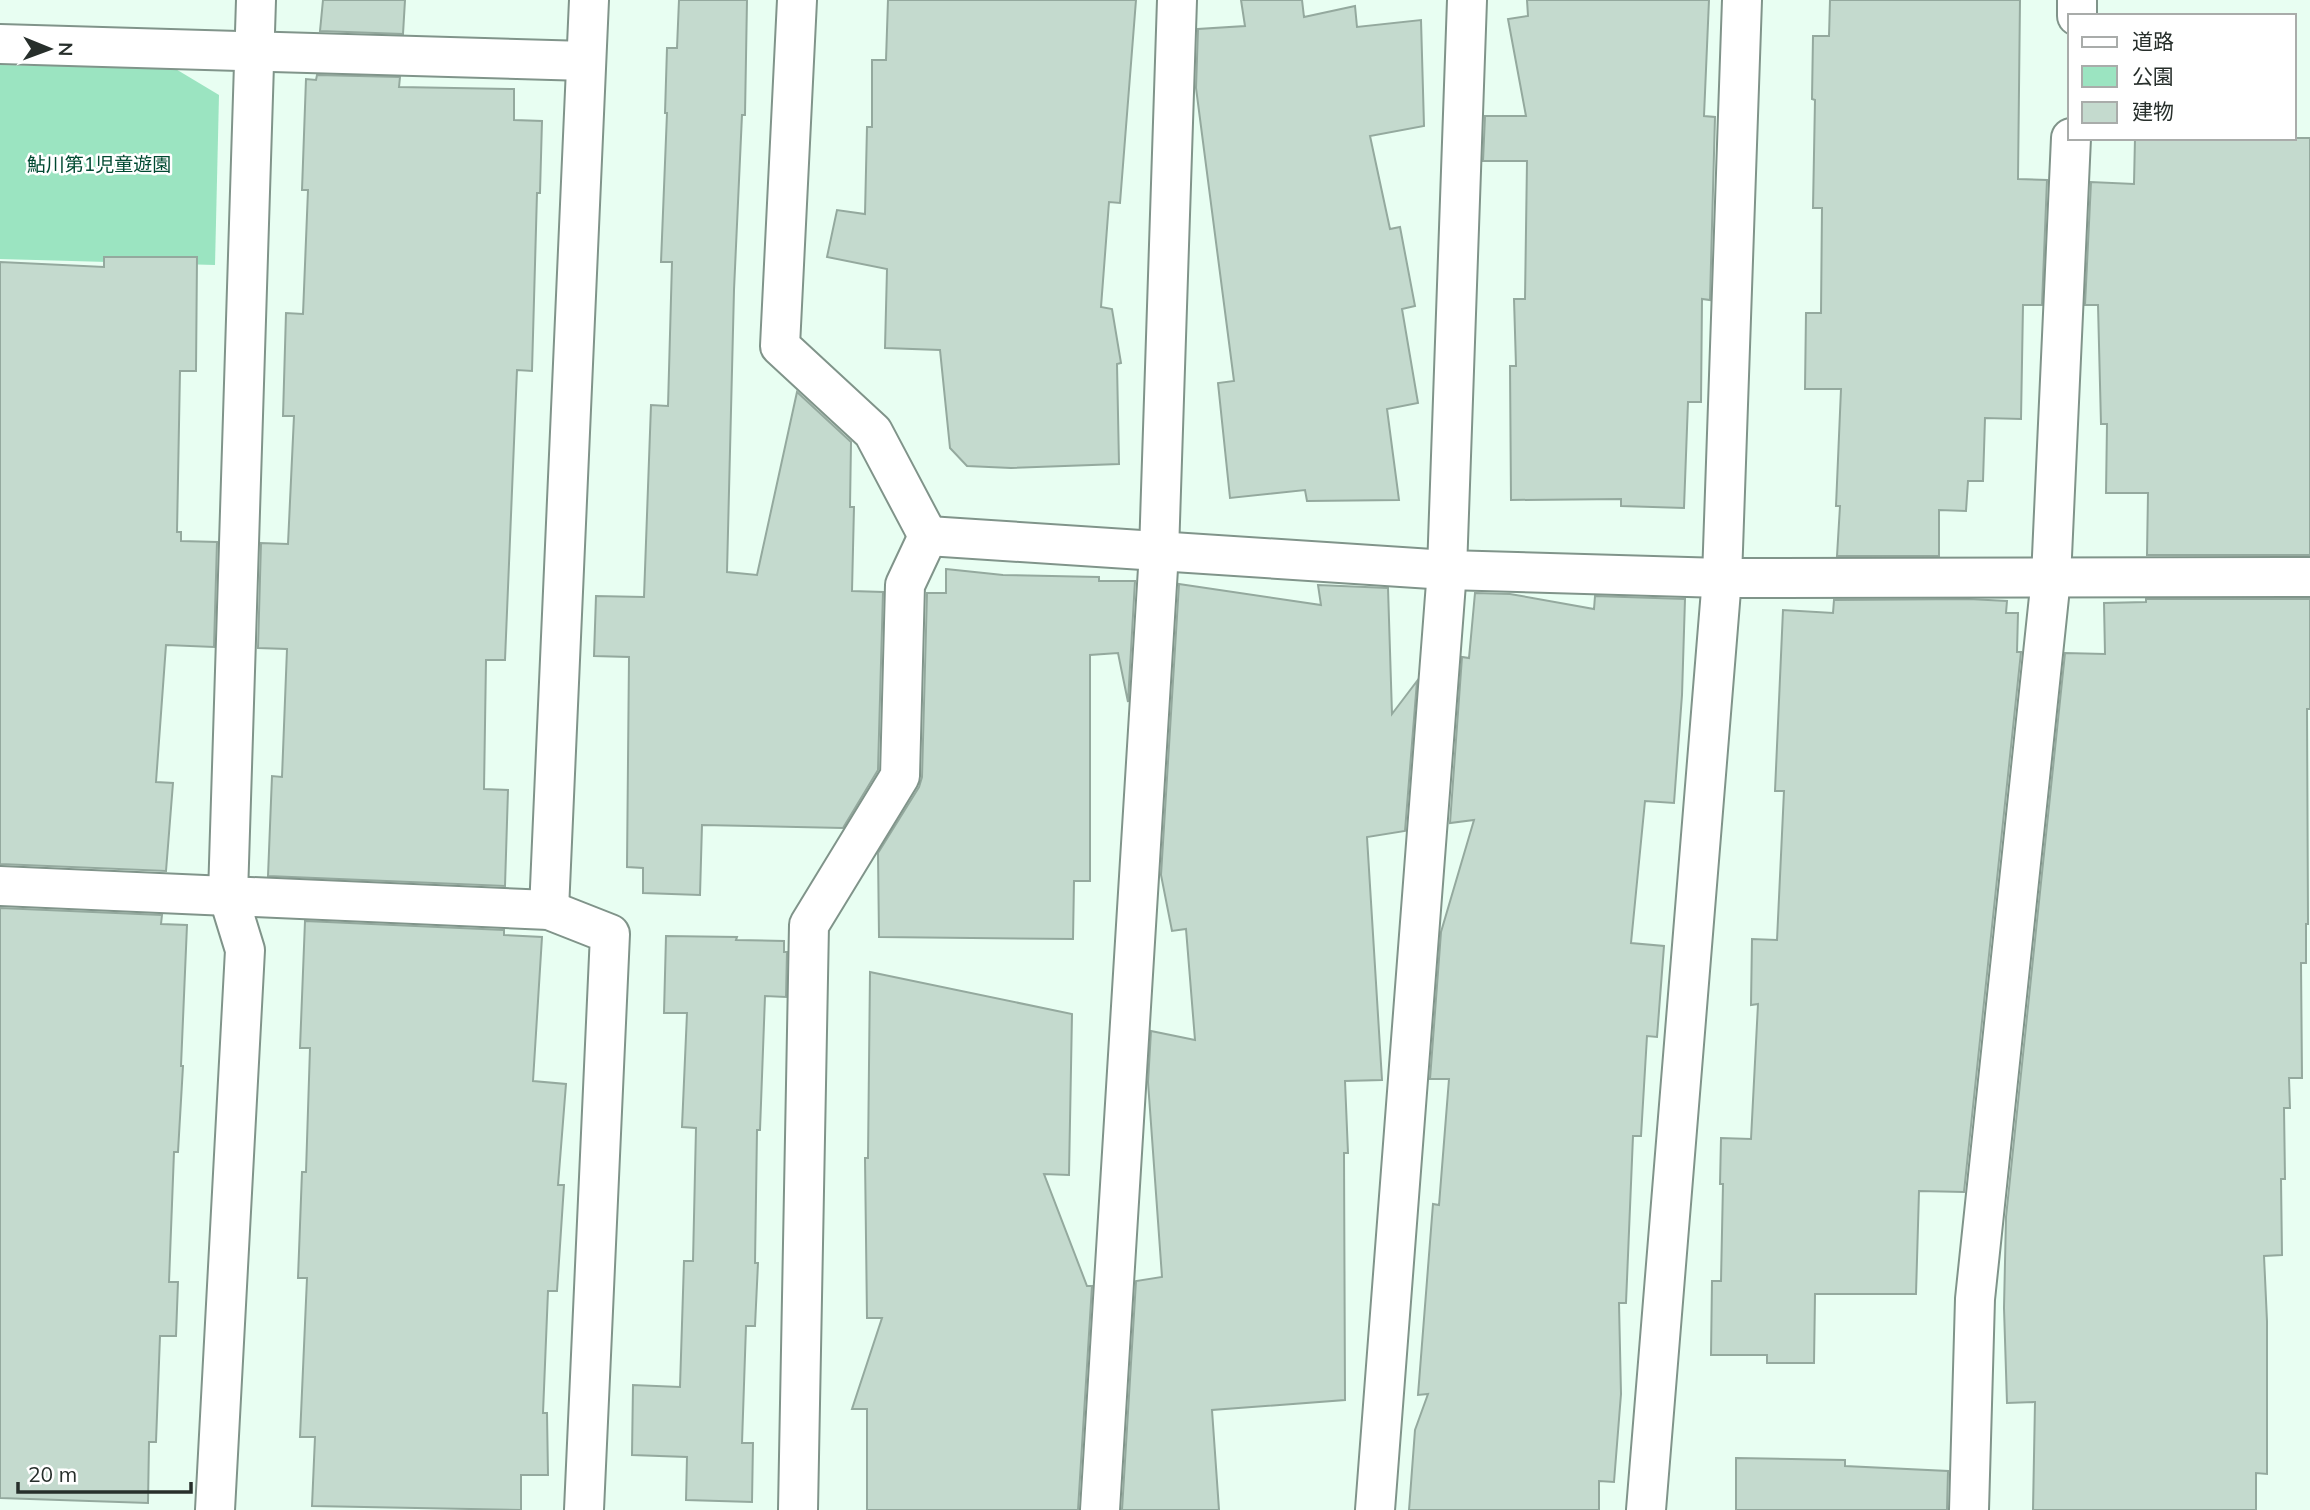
<svg xmlns="http://www.w3.org/2000/svg" width="2310" height="1510" viewBox="0 0 2310 1510" font-family="Mulish,'Noto Sans JP',sans-serif">
  <rect width="100%" height="100%" fill="#e8fef2"/>
  <polygon fill="#9be4c1" points="0,65 174,68 219,95 215,265 0,259"/>
  <g fill="#c4dace" stroke="#94a99e" stroke-width="2">
    <polygon points="323,0 405,0 403,34 320,31"/>
    <polygon points="679,0 747,0 745,115 742,115 734,290 727,572 757,575 797,392 851,442 850,507 854,507 852,591 883,592 878,770 843,828 702,825 700,895 643,893 643,868 627,867 629,657 594,656 596,596 644,597 651,405 668,406 672,262 661,262 667,113 665,113 667,48 677,48"/>
    <polygon points="888,0 1136,0 1120,203 1109,202 1101,307 1112,309 1121,363 1117,364 1119,464 1011,468 967,466 950,448 940,350 885,348 887,269 827,257 837,210 865,214 867,127 872,127 872,60 886,60"/>
    <polygon points="1241,0 1302,0 1304,17 1355,6 1357,27 1421,20 1424,126 1370,136 1390,229 1400,227 1415,306 1402,309 1418,403 1387,409 1399,500 1307,501 1305,490 1230,498 1218,383 1234,381 1196,88 1198,29 1245,26"/>
    <polygon points="1527,0 1709,0 1704,116 1715,117 1710,300 1702,299 1701,402 1688,402 1684,508 1621,506 1621,499 1511,500 1510,366 1516,366 1514,299 1525,299 1527,161 1483,161 1485,116 1526,116 1508,19 1528,16"/>
    <polygon points="1830,0 2020,0 2018,179 2047,180 2042,305 2023,305 2021,419 1985,418 1983,481 1968,481 1966,511 1939,510 1939,556 1837,556 1840,506 1836,506 1841,389 1805,389 1806,313 1821,313 1822,208 1813,208 1815,100 1812,99 1813,36 1829,36"/>
    <polygon points="317,75 400,77 399,87 514,89 514,120 542,121 540,193 537,193 532,371 517,370 505,660 486,660 484,789 508,790 505,886 268,876 272,776 282,777 287,649 258,648 261,543 288,544 294,416 283,416 286,313 303,314 308,190 302,190 306,79 316,80"/>
    <polygon points="2135,138 2310,138 2310,555 2147,555 2148,493 2106,493 2107,424 2101,424 2098,305 2085,305 2091,182 2134,184"/>
    <polygon points="104,257 197,257 196,371 180,371 177,532 181,532 181,541 217,542 214,647 166,645 156,782 173,783 166,871 0,864 0,262 104,267"/>
    <polygon points="946,569 1003,575 1099,577 1099,581 1135,581 1128,702 1118,653 1090,655 1090,881 1074,881 1073,939 879,937 878,853 919,787 922,777 927,593 946,593"/>
    <polygon points="1179,584 1321,605 1318,585 1388,588 1392,714 1417,681 1405,831 1367,837 1382,1080 1345,1081 1348,1153 1344,1153 1345,1400 1212,1410 1219,1510 1122,1510 1136,1281 1162,1277 1148,1082 1151,1031 1195,1040 1186,929 1172,931 1161,875"/>
    <polygon points="1475,593 1510,594 1594,609 1595,596 1685,599 1682,695 1674,803 1645,801 1631,943 1664,946 1657,1037 1647,1036 1641,1136 1633,1136 1626,1303 1619,1303 1621,1394 1614,1482 1599,1481 1599,1510 1409,1510 1415,1430 1428,1394 1418,1395 1433,1204 1439,1205 1449,1079 1430,1079 1441,932 1474,820 1450,823 1462,657 1469,658"/>
    <polygon points="1969,599 2007,601 2006,613 2018,613 2017,652 2021,652 1964,1192 1919,1191 1916,1294 1815,1294 1814,1363 1767,1363 1767,1355 1711,1355 1712,1281 1721,1281 1723,1184 1720,1184 1721,1138 1751,1139 1758,1004 1751,1005 1752,939 1777,940 1784,791 1775,791 1783,610 1833,613 1834,600"/>
    <polygon points="2146,599 2310,599 2310,709 2307,709 2308,924 2306,924 2306,963 2301,963 2302,1078 2289,1078 2290,1108 2284,1108 2285,1179 2281,1179 2282,1255 2264,1256 2267,1321 2267,1474 2256,1473 2256,1510 2033,1510 2035,1402 2007,1403 2004,1308 2006,1217 2065,653 2105,654 2104,603 2146,602"/>
    <polygon points="0,908 162,915 161,924 187,925 181,1066 183,1066 178,1152 174,1152 169,1282 178,1282 176,1336 160,1336 156,1442 149,1442 148,1503 0,1498"/>
    <polygon points="305,921 504,930 504,935 542,937 533,1081 566,1084 558,1185 564,1185 557,1291 548,1291 543,1413 547,1413 548,1475 521,1475 521,1510 312,1506 315,1437 300,1437 307,1278 298,1278 302,1172 306,1172 310,1048 300,1048"/>
    <polygon points="666,936 737,937 736,940 784,941 784,952 787,952 786,997 765,996 760,1130 757,1130 755,1263 758,1263 755,1326 746,1326 742,1443 753,1443 752,1502 686,1500 687,1457 632,1455 633,1385 680,1387 684,1261 693,1261 696,1128 682,1127 687,1013 664,1013"/>
    <polygon points="870,972 1072,1014 1069,1175 1044,1174 1087,1286 1092,1286 1078,1510 867,1510 867,1409 852,1409 882,1318 867,1318 865,1158 868,1158"/>
    <polygon points="1736,1458 1845,1460 1845,1466 1948,1471 1947,1510 1736,1510"/>
  </g>
  <g fill="none" stroke-linecap="round" stroke-linejoin="round">
    <g stroke="#80948a" stroke-width="42">
      <g id="street">
        <polyline points="797,0 780,346 873,432 928,536"/>
        <polyline points="2077,16 2077,0"/>
        <polyline points="0,44 586,61"/>
        <polyline points="928,536 1447,570 1722,578 2310,577"/>
        <polyline points="0,886 549,910 610,934 584,1510"/>
        <polyline points="549,910 589,0"/>
        <polyline points="215,1510 245,950 228,895 256,0"/>
        <polyline points="798,1510 809,925 900,776 905,585 928,536"/>
        <polyline points="1100,1510 1159,552 1177,0"/>
        <polyline points="1375,1510 1447,570 1467,0"/>
        <polyline points="1646,1510 1722,578 1742,0"/>
        <polyline points="1969,1510 1975,1299 2051,578 2071,138"/>
      </g>
    </g>
    <use href="#street" stroke="#fff" stroke-width="38"/>
  </g>
  <g text-anchor="middle" dominant-baseline="central" stroke-width="5" stroke-linejoin="round" paint-order="stroke">
    <g font-size="19" fill="#004931" stroke="#fff">
      <text x="99" y="164">鮎川第1児童遊園</text>
    </g>
  </g>
  <rect x="2068" y="14" width="228" height="126" fill="#ffffff" stroke="#a9acaa" stroke-width="2"/>
  <rect x="2082" y="37" width="35" height="10" fill="#ffffff" stroke="#a9acaa" stroke-width="2"/>
  <text x="2132" y="49" font-size="21" fill="#272f2b">道路</text>
  <rect x="2082" y="66" width="35" height="21" fill="#9be4c1" stroke="#a9acaa" stroke-width="2"/>
  <text x="2132" y="84" font-size="21" fill="#272f2b">公園</text>
  <rect x="2082" y="102" width="35" height="21" fill="#c4dace" stroke="#a9acaa" stroke-width="2"/>
  <text x="2132" y="119" font-size="21" fill="#272f2b">建物</text>
  <g transform="translate(49 49) rotate(91)" stroke="#ffffff" stroke-width="5" paint-order="stroke">
  <path d="M0-5L12 26L0 18L-12 26Z" fill="#272f2b"/>
  <text y="-10" font-size="19" font-weight="bold" text-anchor="middle" fill="#272f2b">N</text>
  </g>
  <path d="M18 1482v10h173v-10" fill="none" stroke="#272f2b" stroke-width="3.5"/>
  <text x="28" y="1482" font-size="21" fill="#272f2b" stroke="#ffffff" stroke-width="5" paint-order="stroke">20 m</text>
</svg>
